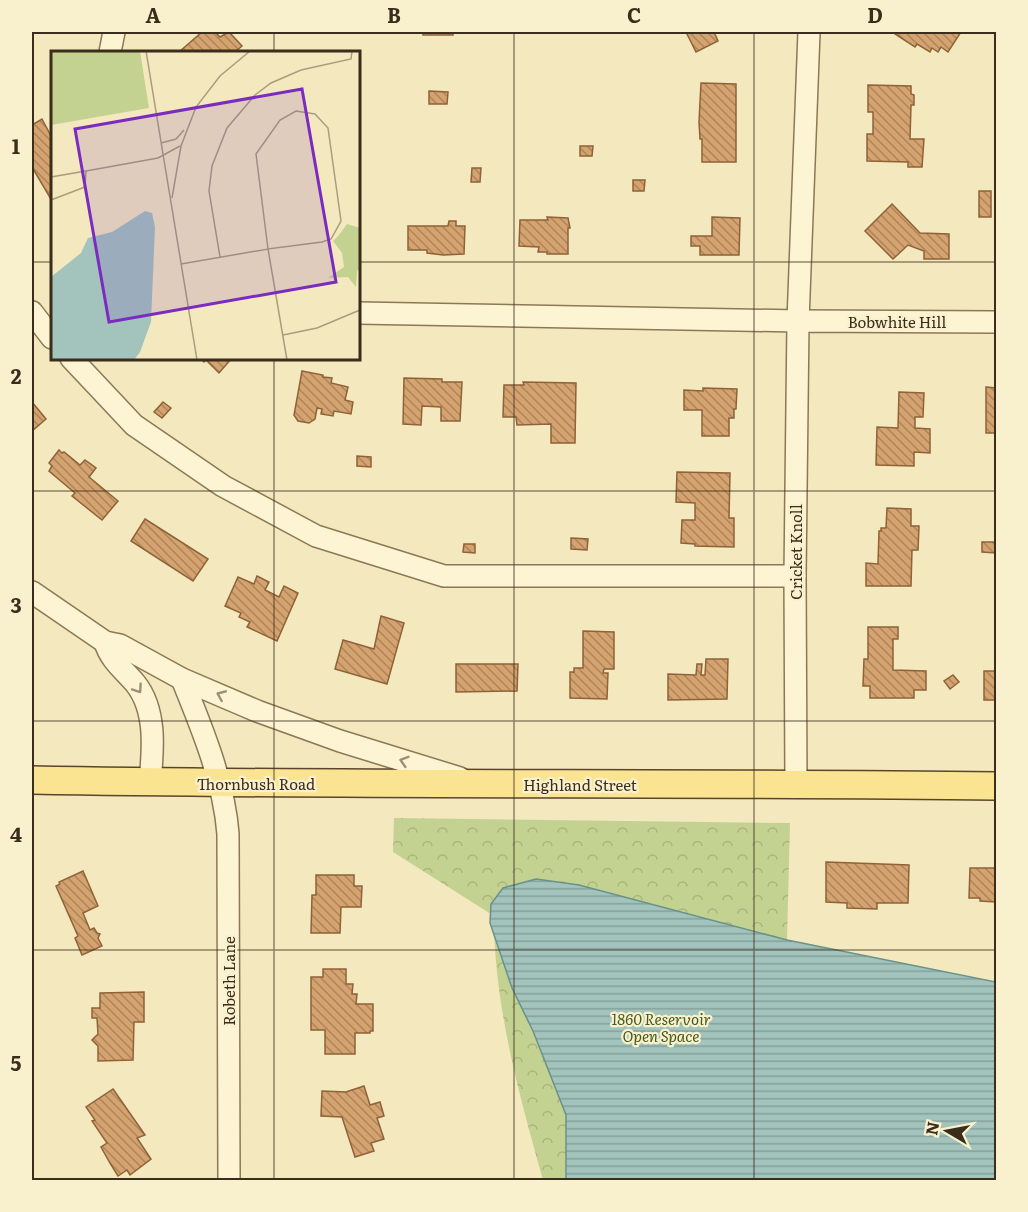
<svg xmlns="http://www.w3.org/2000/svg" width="1028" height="1212" viewBox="0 0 1028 1212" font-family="Literata,serif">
  <defs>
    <pattern id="park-crowns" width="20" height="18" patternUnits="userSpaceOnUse" patternTransform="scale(1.5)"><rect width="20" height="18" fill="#c4d291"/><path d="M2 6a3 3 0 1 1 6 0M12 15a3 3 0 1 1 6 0" fill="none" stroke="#a9b57c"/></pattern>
    <pattern id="water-rules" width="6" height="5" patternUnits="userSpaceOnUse" patternTransform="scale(1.5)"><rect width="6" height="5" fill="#a2c4bd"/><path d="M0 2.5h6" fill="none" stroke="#85a099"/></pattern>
    <pattern id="building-back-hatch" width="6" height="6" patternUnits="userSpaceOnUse" patternTransform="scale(1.5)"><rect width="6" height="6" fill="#d5a36f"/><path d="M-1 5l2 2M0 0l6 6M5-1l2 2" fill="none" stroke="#ae855a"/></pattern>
  </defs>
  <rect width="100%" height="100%" fill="#f3e8be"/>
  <path fill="url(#park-crowns)" d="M394 818 790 823 787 940 996 982V1180H543C519 1094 494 1006 494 916L393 852Z"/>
  <polygon fill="url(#water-rules)" stroke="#68928c" stroke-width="1.5" points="536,879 579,885 787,940 996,982 996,1180 566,1180 566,1115 533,1031 512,988 490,923 491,904 503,888"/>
  <g fill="url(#building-back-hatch)" stroke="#8f6238" stroke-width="1.5">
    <polygon points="202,32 215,32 220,37 229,32 242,46 235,52 179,52"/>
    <rect x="423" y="32" width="30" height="3"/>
    <polygon points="686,32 714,32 718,41 696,52"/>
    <polygon points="892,32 961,32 948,52 941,47 938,52 932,48 930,52 917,44 915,47"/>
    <polygon points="701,83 736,84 736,162 702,162 702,139 700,139 699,122"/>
    <polygon points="868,85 911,86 911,94 914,95 914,105 911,105 910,139 924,139 922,167 908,167 908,162 867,161 867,134 873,134 873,112 868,112"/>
    <polygon points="429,91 448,92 447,104 429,104"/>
    <polygon points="42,119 52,138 52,201 32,167 32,125"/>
    <polygon points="580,146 593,146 592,156 580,156"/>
    <polygon points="472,168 481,168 480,182 471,182"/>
    <polygon points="633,180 645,180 644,191 633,191"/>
    <rect x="979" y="191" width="12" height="26"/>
    <polygon points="892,204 920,233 949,234 949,259 924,259 924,251 908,245 893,259 865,231"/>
    <polygon points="547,217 568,218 570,228 568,228 568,254 547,254 547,252 538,252 539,247 519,246 520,220 548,220"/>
    <polygon points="712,217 740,218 739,255 700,255 700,246 691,246 691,236 712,236"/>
    <polygon points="449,221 456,221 456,226 465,226 464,254 443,255 427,253 427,250 408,250 408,226 448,226"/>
    <polygon points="200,358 232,358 219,373 206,360 204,362"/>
    <polygon points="302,371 323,375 323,377 332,378 331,383 348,387 345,400 353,402 351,414 334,411 333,416 321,414 322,409 317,408 315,419 309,423 298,421 294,415"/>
    <polygon points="404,378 442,379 442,382 462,382 460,421 441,421 441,407 422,406 421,425 403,424"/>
    <polygon points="523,382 576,383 575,443 551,443 551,424 517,425 516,417 503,417 504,385 524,385"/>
    <polygon points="986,387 996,388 996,433 986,433"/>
    <polygon points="703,388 737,389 736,409 734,409 734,418 729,418 729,436 702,436 702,410 684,410 684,390 703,391"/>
    <polygon points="899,392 924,393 923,417 915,417 915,428 930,429 930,453 914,452 914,466 876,465 877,427 898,428"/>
    <polygon points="32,402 46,419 32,431"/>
    <polygon points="163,402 171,408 162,418 154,412"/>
    <polygon points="59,450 62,453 64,452 80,465 85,460 96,468 89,477 118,501 102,520 72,496 75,493 49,471 52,466 49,463"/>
    <polygon points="357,456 371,457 371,467 357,466"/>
    <polygon points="677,472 730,473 729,518 734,518 734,547 695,546 695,544 681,543 682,520 695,520 695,503 676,502"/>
    <polygon points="887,508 911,509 911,526 919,526 918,550 912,550 911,586 866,586 866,563 878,564 879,531 881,531 881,528 886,528"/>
    <polygon points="145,519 208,559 193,581 131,541"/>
    <polygon points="571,538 588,539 587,550 571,549"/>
    <polygon points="982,542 996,542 996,553 982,552"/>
    <polygon points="464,544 475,544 475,553 463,552"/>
    <polygon points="257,576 269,582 265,590 279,597 284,586 298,593 277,641 247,627 250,622 239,617 241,613 225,606 238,577 254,584"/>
    <polygon points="381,616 404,623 387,684 335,669 343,640 374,649"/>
    <polygon points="868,627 898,627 898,639 893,639 893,670 926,671 926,690 914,690 914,698 870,698 870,686 863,686 864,659 868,659"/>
    <polygon points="583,631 614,632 614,669 604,669 603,673 608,673 607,699 570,698 570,672 574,672 574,668 583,668"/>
    <polygon points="706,659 728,659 727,699 668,700 668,674 696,675 697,664 702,664 701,675 705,675"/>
    <polygon points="456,664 518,664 517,691 456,692"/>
    <rect x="984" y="671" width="12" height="29"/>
    <polygon points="953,675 959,682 950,689 944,681"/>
    <polygon points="826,862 909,865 908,903 877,903 877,909 847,908 847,903 826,902"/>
    <polygon points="970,868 996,868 996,902 980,901 980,898 969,898"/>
    <polygon points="83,871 98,906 83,913 90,930 94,928 97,933 100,934 98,938 102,946 82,955 75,938 78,936 56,886 60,884 59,882"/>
    <polygon points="316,875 354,875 354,886 362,886 361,907 341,907 340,933 311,933 312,895 316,895"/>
    <polygon points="323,969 346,969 346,984 353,984 352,994 357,994 356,1004 373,1004 373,1031 370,1031 370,1033 355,1033 355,1054 325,1054 325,1030 311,1030 311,977 323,977"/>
    <polygon points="144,992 144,1022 134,1022 133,1060 98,1061 98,1046 92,1040 98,1034 97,1018 92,1018 92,1008 100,1008 100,993"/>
    <polygon points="364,1086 370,1105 380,1102 384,1116 377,1118 384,1139 371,1143 374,1151 355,1157 342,1117 321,1116 322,1091 346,1092"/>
    <polygon points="113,1089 145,1135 137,1138 151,1159 130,1175 127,1170 118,1176 110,1163 101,1147 107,1143 92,1121 95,1120 86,1107"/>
  </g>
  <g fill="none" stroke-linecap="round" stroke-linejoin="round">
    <g stroke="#8d7855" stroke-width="24">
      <g id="minor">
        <polyline points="110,52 114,32"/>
        <polyline points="32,312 52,338"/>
        <polyline points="358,313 798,321 809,32"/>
        <polyline points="71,358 134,425 223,486 316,536 444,576 795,576"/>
        <polyline points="32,592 105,642 120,645 182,679 257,711 340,741 460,778"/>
        <path d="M105 642C110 660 123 669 135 683 157 710 153 750 150 782"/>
        <path d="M182 679C202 728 224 781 228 834L229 1180"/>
        <polyline points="796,784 795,576 798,321 996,322"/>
      </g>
    </g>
    <g stroke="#5a452a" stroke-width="30">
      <path id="major" d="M32 780C353 786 675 782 996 786"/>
    </g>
    <use href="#minor" stroke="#fcf4d2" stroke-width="21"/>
    <use href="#major" stroke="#fbe491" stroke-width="27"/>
  </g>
  <defs><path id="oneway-chevron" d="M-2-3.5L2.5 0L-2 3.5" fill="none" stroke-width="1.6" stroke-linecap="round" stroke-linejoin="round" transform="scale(1.5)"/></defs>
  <g stroke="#9c9076">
    <use href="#oneway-chevron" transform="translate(138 689) rotate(56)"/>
    <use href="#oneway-chevron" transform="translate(221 695) rotate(-157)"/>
    <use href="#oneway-chevron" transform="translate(404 761) rotate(-163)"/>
  </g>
  <path fill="none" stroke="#3b2d1b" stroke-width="1.5" stroke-opacity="0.55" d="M274 32V52M514 32V1180M754 32V1180M32 262H52M358 262H996M274 358V1180M32 491H996M32 721H996M32 950H996"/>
  <g text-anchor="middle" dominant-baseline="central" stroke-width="4.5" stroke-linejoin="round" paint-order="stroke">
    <g font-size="15" fill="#3b2d1b" stroke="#f9f1ce">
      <text x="897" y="321">Bobwhite Hill</text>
      <text transform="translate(795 552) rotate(-90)">Cricket Knoll</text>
      <text x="256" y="783">Thornbush Road</text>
      <text x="580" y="784">Highland Street</text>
      <text transform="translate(228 981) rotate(-90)">Robeth Lane</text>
    </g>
    <g font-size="15" font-style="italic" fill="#45591f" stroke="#f9f1ce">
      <text x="661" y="1018">1860 Reservoir<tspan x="661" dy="17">Open Space</tspan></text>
    </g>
  </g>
  <g transform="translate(51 51)">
    <rect width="309" height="309" fill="#f3e8be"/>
    <path d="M296 173 309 177 305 236 297 226 277 227 293 216 291 202 283 191Z" fill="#c4d291"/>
    <path d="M0 0H89L98 57 0 74ZM289 183 309 187V222L282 190Z" fill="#c4d291"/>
    <path d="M94 160 101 162 104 176 100 271 89 301 83 309H0V226L30 202 37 187 61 181Z" fill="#a2c4bd"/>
    <path fill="none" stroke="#a99d7d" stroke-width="1.5" d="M95 0 146 309M245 60 264 63 277 77 290 170 280 188 271 191 217 198 205 103 229 69ZM110 92 125 88 133 79M35 120 107 107 129 95M0 126 35 120 34 136 0 149M121 147 130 95 145 56 169 25 199 0M169 206 158 140 161 115 176 77 204 44 220 32 250 19 300 8 301 0M130 213 217 198 236 309M232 284 266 277 309 259"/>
    <path fill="#7b2cbf" fill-opacity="0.15" stroke="#7b2cbf" stroke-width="3" d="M251 38 285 231 58 271 24 78Z"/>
    <rect width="309" height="309" fill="none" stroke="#3b2d1b" stroke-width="3"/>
  </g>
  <rect width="1028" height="1212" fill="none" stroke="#f9f1ce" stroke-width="66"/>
  <g transform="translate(947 1131) rotate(280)" stroke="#f9f1ce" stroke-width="4.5" paint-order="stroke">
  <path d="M0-4.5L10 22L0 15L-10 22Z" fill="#3b2d1b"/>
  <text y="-9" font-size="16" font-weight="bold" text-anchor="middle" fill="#3b2d1b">N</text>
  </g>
  <rect x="33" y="33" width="962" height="1146" fill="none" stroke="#3b2d1b" stroke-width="2"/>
  <g font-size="20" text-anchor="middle" font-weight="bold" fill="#3b2d1b">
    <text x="153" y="23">A</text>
    <text x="394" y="23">B</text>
    <text x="634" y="23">C</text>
    <text x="875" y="23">D</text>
    <text x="16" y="154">1</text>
    <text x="16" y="384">2</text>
    <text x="16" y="613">3</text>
    <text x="16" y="842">4</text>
    <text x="16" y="1071">5</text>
  </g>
</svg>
